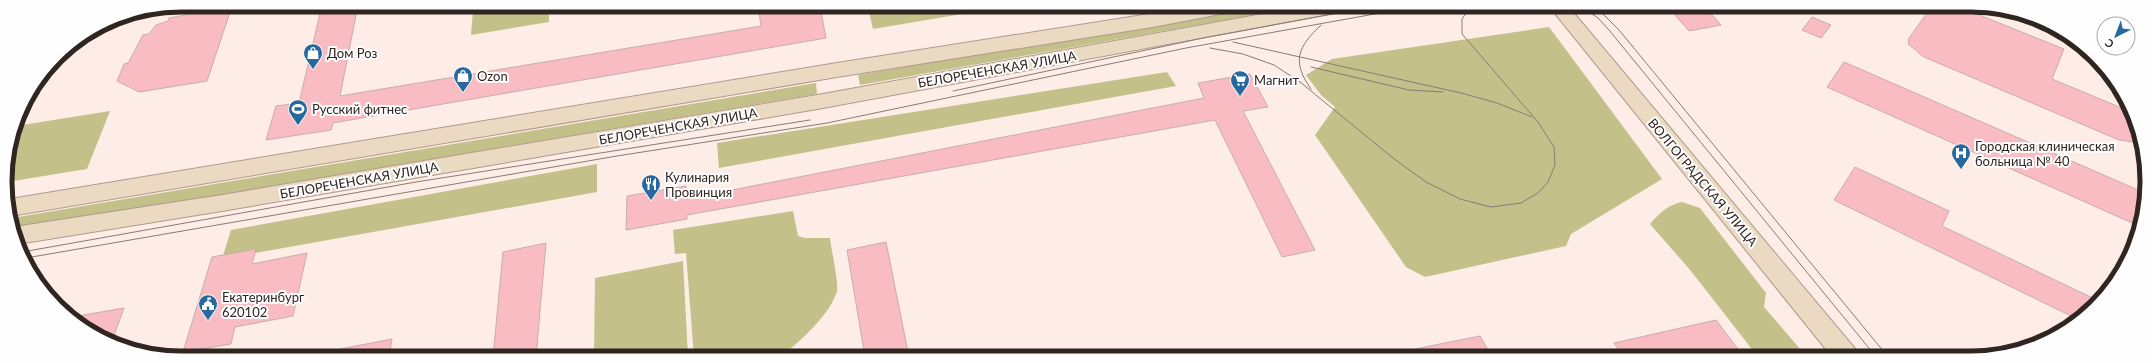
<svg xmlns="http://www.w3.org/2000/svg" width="2152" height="363" viewBox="0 0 2152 363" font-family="Lato,sans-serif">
  <rect width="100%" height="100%" fill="#fdede6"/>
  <g fill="#c3c089">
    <polygon points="500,5 549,5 549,22 471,35 473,10"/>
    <polygon points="908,6 1010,6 873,29 869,12"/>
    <polygon points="1242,6 1305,6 860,85 858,75"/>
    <polygon points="1549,27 1662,179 1571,234 1566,246 1425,277 1406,267 1315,135 1335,107 1321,95 1306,75 1332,59"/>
    <polygon points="1167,72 1176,86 719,168 717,143"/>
    <polygon points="816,83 817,94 13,230 12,218"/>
    <polygon points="110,111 87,169 7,182 5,170 16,126"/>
    <polygon points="597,164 597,192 222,259 231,230"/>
    <path d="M1682 202 1700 208 1766 293 1764 307 1807 357H1758L1691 271 1650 224C1660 213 1667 205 1682 202Z"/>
    <path d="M793 211 798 236 805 238H830C831 248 839 284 837 291 830 315 800 341 781 357H694L686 253 675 254 673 230Z"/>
    <polygon points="683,261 688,357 594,357 595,278"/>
  </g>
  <g fill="#f9bcc2" stroke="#c9acaf">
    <polygon points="322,5 358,5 340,96 761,26 758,5 820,6 826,38 333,123 331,130 266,140 276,106 299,103"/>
    <polygon points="232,6 207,81 139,92 117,81 124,64 128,63 143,35 149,34 156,25 168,21 169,18"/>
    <polygon points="1667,6 1704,6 1721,25 1689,31"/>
    <polygon points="1932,6 1957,6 2064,49 2052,79 2129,111 2141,136 2141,143 2119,140 1924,57 1908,44 1909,38"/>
    <polygon points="1812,17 1831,25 1821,38 1802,30"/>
    <polygon points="1844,62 2145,193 2146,204 2139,226 1827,87"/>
    <polygon points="1250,74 1268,107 1243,111 1315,250 1282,257 1215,120 687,215 687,219 626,230 627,196 686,186 686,199 1204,98 1198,83"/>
    <polygon points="1855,167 1949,211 1942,226 2099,301 2095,306 2077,319 1834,200"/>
    <polygon points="886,242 909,357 865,357 847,250"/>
    <polygon points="546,243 536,357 493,357 503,252"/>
    <polygon points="256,249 252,264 307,253 293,316 235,327 231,344 183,352 212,257"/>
    <polygon points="124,308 112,341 93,334 72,317"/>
    <polygon points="1716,320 1744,357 1624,357 1614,343"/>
    <polygon points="1480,336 1492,357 1410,357 1410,350"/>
    <polygon points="392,339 389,357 340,357 340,349"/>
  </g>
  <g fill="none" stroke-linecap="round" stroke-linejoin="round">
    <g stroke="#b2988e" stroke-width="2">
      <g id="secondary">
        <polygon points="1200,6 1241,6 1238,10 1231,12 1153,27 837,77 11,216 10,199 837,63"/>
        <polygon points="1307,6 1350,6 1347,10 1340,12 823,108 222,211 18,244 14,238 14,227 222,195 823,94"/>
        <polygon points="1549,6 1568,6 1857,351 1860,358 1833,358"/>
      </g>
    </g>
    <use href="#secondary" fill="#eadac1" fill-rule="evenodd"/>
    <g stroke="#887b76" stroke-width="1">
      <polyline points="1581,6 1598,18 1609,30 1877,358"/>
      <polyline points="1595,6 1619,30 1889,358"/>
      <polyline points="1233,42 1461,93 1497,103 1532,117"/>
      <polyline points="1210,48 1243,54 1274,65 1300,82 1393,158 1426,182 1460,199 1491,207 1521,203 1538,193 1548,182 1555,165 1554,147 1538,122 1462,34 1462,19 1471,6"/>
      <polyline points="1311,67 1409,90 1443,92"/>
      <path d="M1311 89C1291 61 1298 47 1321 25"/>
      <polyline points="953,91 1203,38 1376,6"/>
      <polyline points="22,252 416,182 810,120"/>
      <polyline points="26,258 617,156 827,123 1186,48 1419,6"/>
    </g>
  </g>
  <defs>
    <g id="shop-pin" transform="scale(1)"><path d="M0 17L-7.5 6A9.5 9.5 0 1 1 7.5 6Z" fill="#27699f" stroke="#fefefe"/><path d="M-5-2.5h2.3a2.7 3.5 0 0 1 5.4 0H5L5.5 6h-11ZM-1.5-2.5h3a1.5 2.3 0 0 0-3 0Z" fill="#fff"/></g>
    <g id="supermarket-pin" transform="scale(1)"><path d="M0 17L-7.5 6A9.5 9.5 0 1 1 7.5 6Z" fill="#27699f" stroke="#fefefe"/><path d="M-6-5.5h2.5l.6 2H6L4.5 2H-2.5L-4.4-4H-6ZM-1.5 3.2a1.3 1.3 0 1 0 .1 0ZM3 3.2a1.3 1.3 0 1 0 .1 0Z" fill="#fff"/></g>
    <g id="stadium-pin" transform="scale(1)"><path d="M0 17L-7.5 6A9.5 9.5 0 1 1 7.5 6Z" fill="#27699f" stroke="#fefefe"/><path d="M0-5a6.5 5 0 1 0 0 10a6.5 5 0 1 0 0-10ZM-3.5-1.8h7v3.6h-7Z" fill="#fff"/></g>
    <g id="hospital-pin" transform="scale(1)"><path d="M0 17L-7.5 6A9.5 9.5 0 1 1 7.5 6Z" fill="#27699f" stroke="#fefefe"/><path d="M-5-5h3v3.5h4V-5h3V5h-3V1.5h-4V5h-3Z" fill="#fff"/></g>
    <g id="restaurant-pin" transform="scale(1)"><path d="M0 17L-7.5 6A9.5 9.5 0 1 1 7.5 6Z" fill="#27699f" stroke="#fefefe"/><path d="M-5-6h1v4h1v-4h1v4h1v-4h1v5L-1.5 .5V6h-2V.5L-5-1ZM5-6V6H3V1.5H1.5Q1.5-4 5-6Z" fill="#fff"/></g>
    <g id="civic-pin" transform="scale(1)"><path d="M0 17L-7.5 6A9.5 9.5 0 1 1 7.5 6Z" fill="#27699f" stroke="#fefefe"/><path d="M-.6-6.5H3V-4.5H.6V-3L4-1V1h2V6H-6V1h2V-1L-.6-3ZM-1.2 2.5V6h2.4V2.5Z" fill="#fff"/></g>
  </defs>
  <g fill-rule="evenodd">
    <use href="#shop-pin" x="313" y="53"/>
    <use href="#shop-pin" x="463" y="76"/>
    <use href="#supermarket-pin" x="1240" y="80"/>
    <use href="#stadium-pin" x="298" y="109"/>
    <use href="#hospital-pin" x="1961" y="153"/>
    <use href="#restaurant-pin" x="651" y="184"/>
    <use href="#civic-pin" x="208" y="304"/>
  </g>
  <g text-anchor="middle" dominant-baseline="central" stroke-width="4" stroke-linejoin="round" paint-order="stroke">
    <g font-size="13" fill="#2f2521" stroke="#fefefe" text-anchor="start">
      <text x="327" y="53">Дом Роз</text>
      <text x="477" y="76">Ozon</text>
      <text x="1254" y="80">Магнит</text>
      <text x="312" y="109">Русский фитнес</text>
      <text x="1975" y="146">Городская клиническая<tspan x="1975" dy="15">больница № 40</tspan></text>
      <text x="665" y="177">Кулинария<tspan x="665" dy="15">Провинция</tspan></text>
      <text x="222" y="297">Екатеринбург<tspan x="222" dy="15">620102</tspan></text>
    </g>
    <g font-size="13" fill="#2f2521" stroke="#fefefe">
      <text transform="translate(997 69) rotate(-10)">БЕЛОРЕЧЕНСКАЯ УЛИЦА</text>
      <text transform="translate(678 126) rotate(-10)">БЕЛОРЕЧЕНСКАЯ УЛИЦА</text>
      <text transform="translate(359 180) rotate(-10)">БЕЛОРЕЧЕНСКАЯ УЛИЦА</text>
      <text transform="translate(1703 182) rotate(50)">ВОЛГОГРАДСКАЯ УЛИЦА</text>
    </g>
  </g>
  <path d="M0 0H2152V363H0ZM181 12H1971A169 169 0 0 1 2140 181V182A169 169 0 0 1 1971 351H181A169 169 0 0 1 12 182V181A169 169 0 0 1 181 12Z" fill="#fefefe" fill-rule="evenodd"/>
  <path fill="none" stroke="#2f2521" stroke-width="5" d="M181 12H1971A169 169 0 0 1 2140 181V182A169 169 0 0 1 1971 351H181A169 169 0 0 1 12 182V181A169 169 0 0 1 181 12Z"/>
  <g transform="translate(2116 36) rotate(222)"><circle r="19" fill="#fefefe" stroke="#aba7a6"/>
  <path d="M0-3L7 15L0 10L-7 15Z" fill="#27699f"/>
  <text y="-6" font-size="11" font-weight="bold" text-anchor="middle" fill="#2f2521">С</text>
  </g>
</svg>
